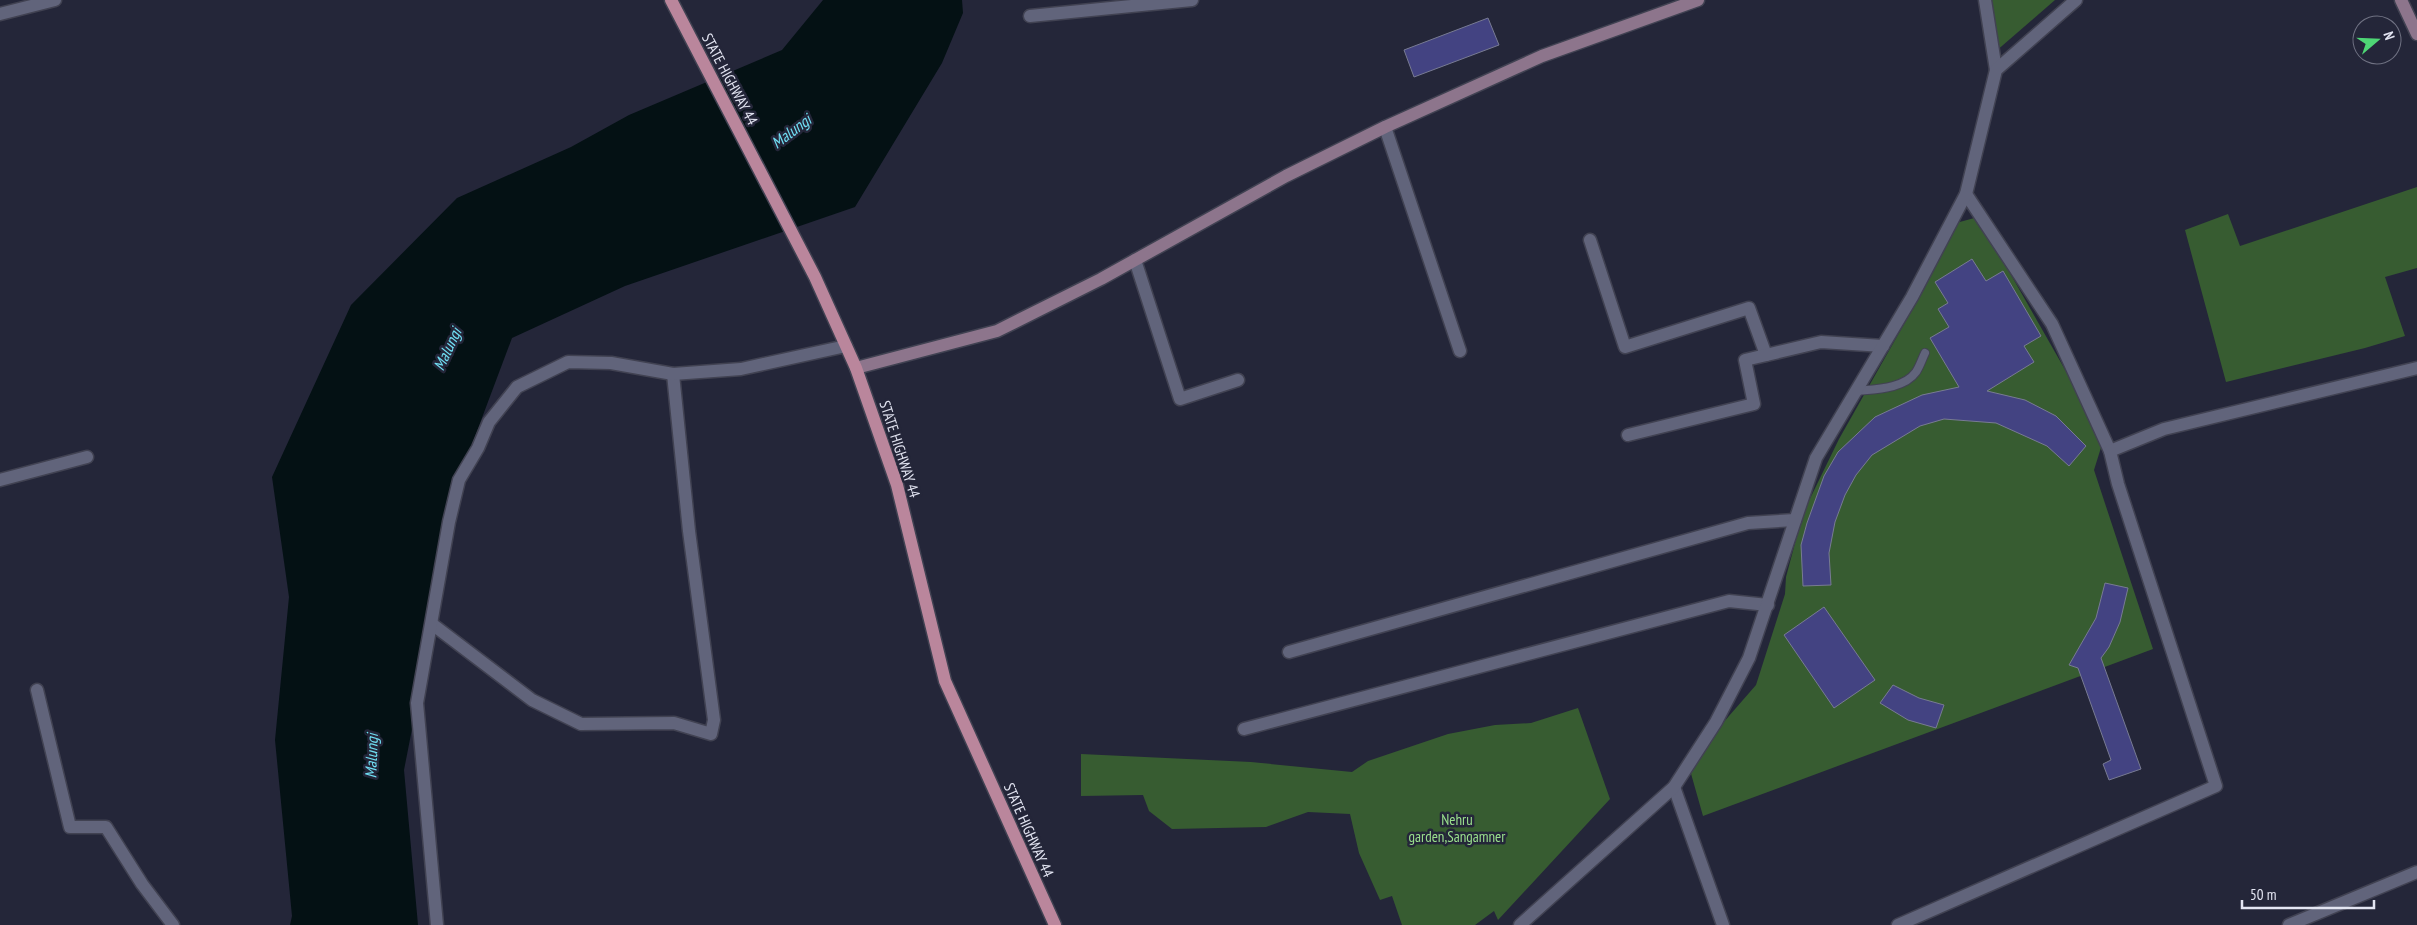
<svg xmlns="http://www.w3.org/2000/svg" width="2417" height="925" viewBox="0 0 2417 925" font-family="'PT Sans Narrow',sans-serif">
  <rect width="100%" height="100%" fill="#242639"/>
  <g fill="#375c31">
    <polygon points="1991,0 2055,0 1995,52"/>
    <polygon points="2417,187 2417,268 2385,277 2405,336 2365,348 2226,382 2185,230 2228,214 2240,246"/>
    <polygon points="1978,217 2104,438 2094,470 2153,649 1703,816 1688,763 1756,685 1785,594 1786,577 1803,513 1839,439 1925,287 1956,223"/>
    <polygon points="1578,708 1610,799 1498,920 1494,911 1475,925 1402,925 1392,896 1380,900 1359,853 1350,814 1308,812 1266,827 1172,829 1149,811 1143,795 1081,796 1081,754 1251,762 1352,772 1368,761 1448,734 1495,725 1531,723"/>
  </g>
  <polygon fill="#041114" points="823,0 962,0 963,13 942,63 855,207 625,286 512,338 453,495 429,642 404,770 418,925 290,925 292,916 275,740 289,597 272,477 351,305 457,198 571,147 629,115 782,50"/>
  <g fill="#434382" stroke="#787b93">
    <polygon points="1488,18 1499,45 1414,77 1404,50"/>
    <polygon points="1972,259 1986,281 2003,271 2041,336 2024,346 2034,362 1987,391 2025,400 2056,416 2086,446 2069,466 2047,446 1996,423 1944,419 1920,426 1872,455 1856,475 1845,495 1835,522 1829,553 1831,585 1803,586 1801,545 1807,523 1824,476 1838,452 1875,417 1922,395 1959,387 1930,338 1949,327 1938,309 1948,303 1935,282"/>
    <polygon points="2105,583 2128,588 2120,622 2109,647 2101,658 2141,769 2109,780 2103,764 2111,760 2078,668 2069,665 2096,618"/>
    <polygon points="1824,607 1875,680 1834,708 1784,635"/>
    <polygon points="1893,685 1919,698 1944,705 1936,728 1908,720 1880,703"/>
  </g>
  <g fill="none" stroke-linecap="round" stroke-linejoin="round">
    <g stroke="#414252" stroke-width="10">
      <path id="service" d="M1856 391C1875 389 1904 389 1916 372 1920 366 1922 359 1925 353"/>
    </g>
    <g stroke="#414252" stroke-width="15">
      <g id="minor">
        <polyline points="0,14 55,0"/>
        <polyline points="1030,16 1192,0"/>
        <polyline points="1385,127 1460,351"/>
        <polyline points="1966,194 2052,324 2110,451"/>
        <polyline points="1590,240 1625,347 1749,308 1766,355"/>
        <polyline points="1135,260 1180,399 1238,380"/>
        <polyline points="1628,435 1754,404 1745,360 1821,342 1883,346"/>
        <polyline points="0,480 87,457"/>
        <polyline points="432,624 532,700 581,724 674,723 711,734 714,720 689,531 673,374"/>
        <polyline points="1289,652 1748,523 1795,520"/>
        <polyline points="37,690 70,827 106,827 142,884 173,925"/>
        <polyline points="1244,729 1729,601 1768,605"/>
        <polyline points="1674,787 1723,925"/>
        <polyline points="1898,925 2216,786 2118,484 2110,451 2164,429 2417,368"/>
        <polyline points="2289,925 2417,872"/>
      </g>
    </g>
    <g stroke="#414252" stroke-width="15">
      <g id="tertiary">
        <polyline points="1985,0 1996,70"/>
        <polyline points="437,925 417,703 449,522 459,480 478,448 489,422 517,387 568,362 611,363 673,374 741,369 846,346"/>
        <polyline points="1520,925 1674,787 1716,722 1749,658 1816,458 1912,297 1966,194 1996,70 2076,0"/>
      </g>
    </g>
    <g stroke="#414252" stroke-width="15">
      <g id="secondary">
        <polyline points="2401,0 2417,34"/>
        <polyline points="856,368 997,331 1101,279 1286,176 1385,127 1542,56 1698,0"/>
      </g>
    </g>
    <g stroke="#414252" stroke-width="15">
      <polyline id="primary" points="671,0 815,277 856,368 897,485 945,681 1055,925"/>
    </g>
    <use href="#service" stroke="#61647b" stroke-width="8"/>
    <use href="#minor" stroke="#61647b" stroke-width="12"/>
    <use href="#tertiary" stroke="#61647b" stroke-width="12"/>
    <use href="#secondary" stroke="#8d758c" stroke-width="12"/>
    <use href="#primary" stroke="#ba869c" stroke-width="12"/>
  </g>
  <g text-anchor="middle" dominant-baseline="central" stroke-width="5" stroke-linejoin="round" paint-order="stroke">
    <g font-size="15" fill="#e3e5f2" stroke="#242639">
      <text transform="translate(730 79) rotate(62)">STATE HIGHWAY 44</text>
      <text transform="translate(900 449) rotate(72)">STATE HIGHWAY 44</text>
      <text transform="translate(1029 830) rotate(66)">STATE HIGHWAY 44</text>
    </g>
    <g font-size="15" fill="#9ae08d" stroke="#242639">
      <text x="1457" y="819">Nehru<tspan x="1457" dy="17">garden,Sangamner</tspan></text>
    </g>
    <g font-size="16" font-style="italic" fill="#71e1f6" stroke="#242639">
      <text transform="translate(791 131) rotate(-37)">Malungi</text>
      <text transform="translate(447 349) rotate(-65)">Malungi</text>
      <text transform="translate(371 756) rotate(-88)">Malungi</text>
    </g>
  </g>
  <g transform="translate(2377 40) rotate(71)"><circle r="24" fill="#242639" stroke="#707283"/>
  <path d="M0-4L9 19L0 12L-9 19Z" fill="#4ed675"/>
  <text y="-8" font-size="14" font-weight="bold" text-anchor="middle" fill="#e3e5f2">N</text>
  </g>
  <path d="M2242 900v8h132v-8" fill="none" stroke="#e3e5f2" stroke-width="2.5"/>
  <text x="2250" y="900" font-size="15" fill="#e3e5f2" stroke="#242639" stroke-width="4" paint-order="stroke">50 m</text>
</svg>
